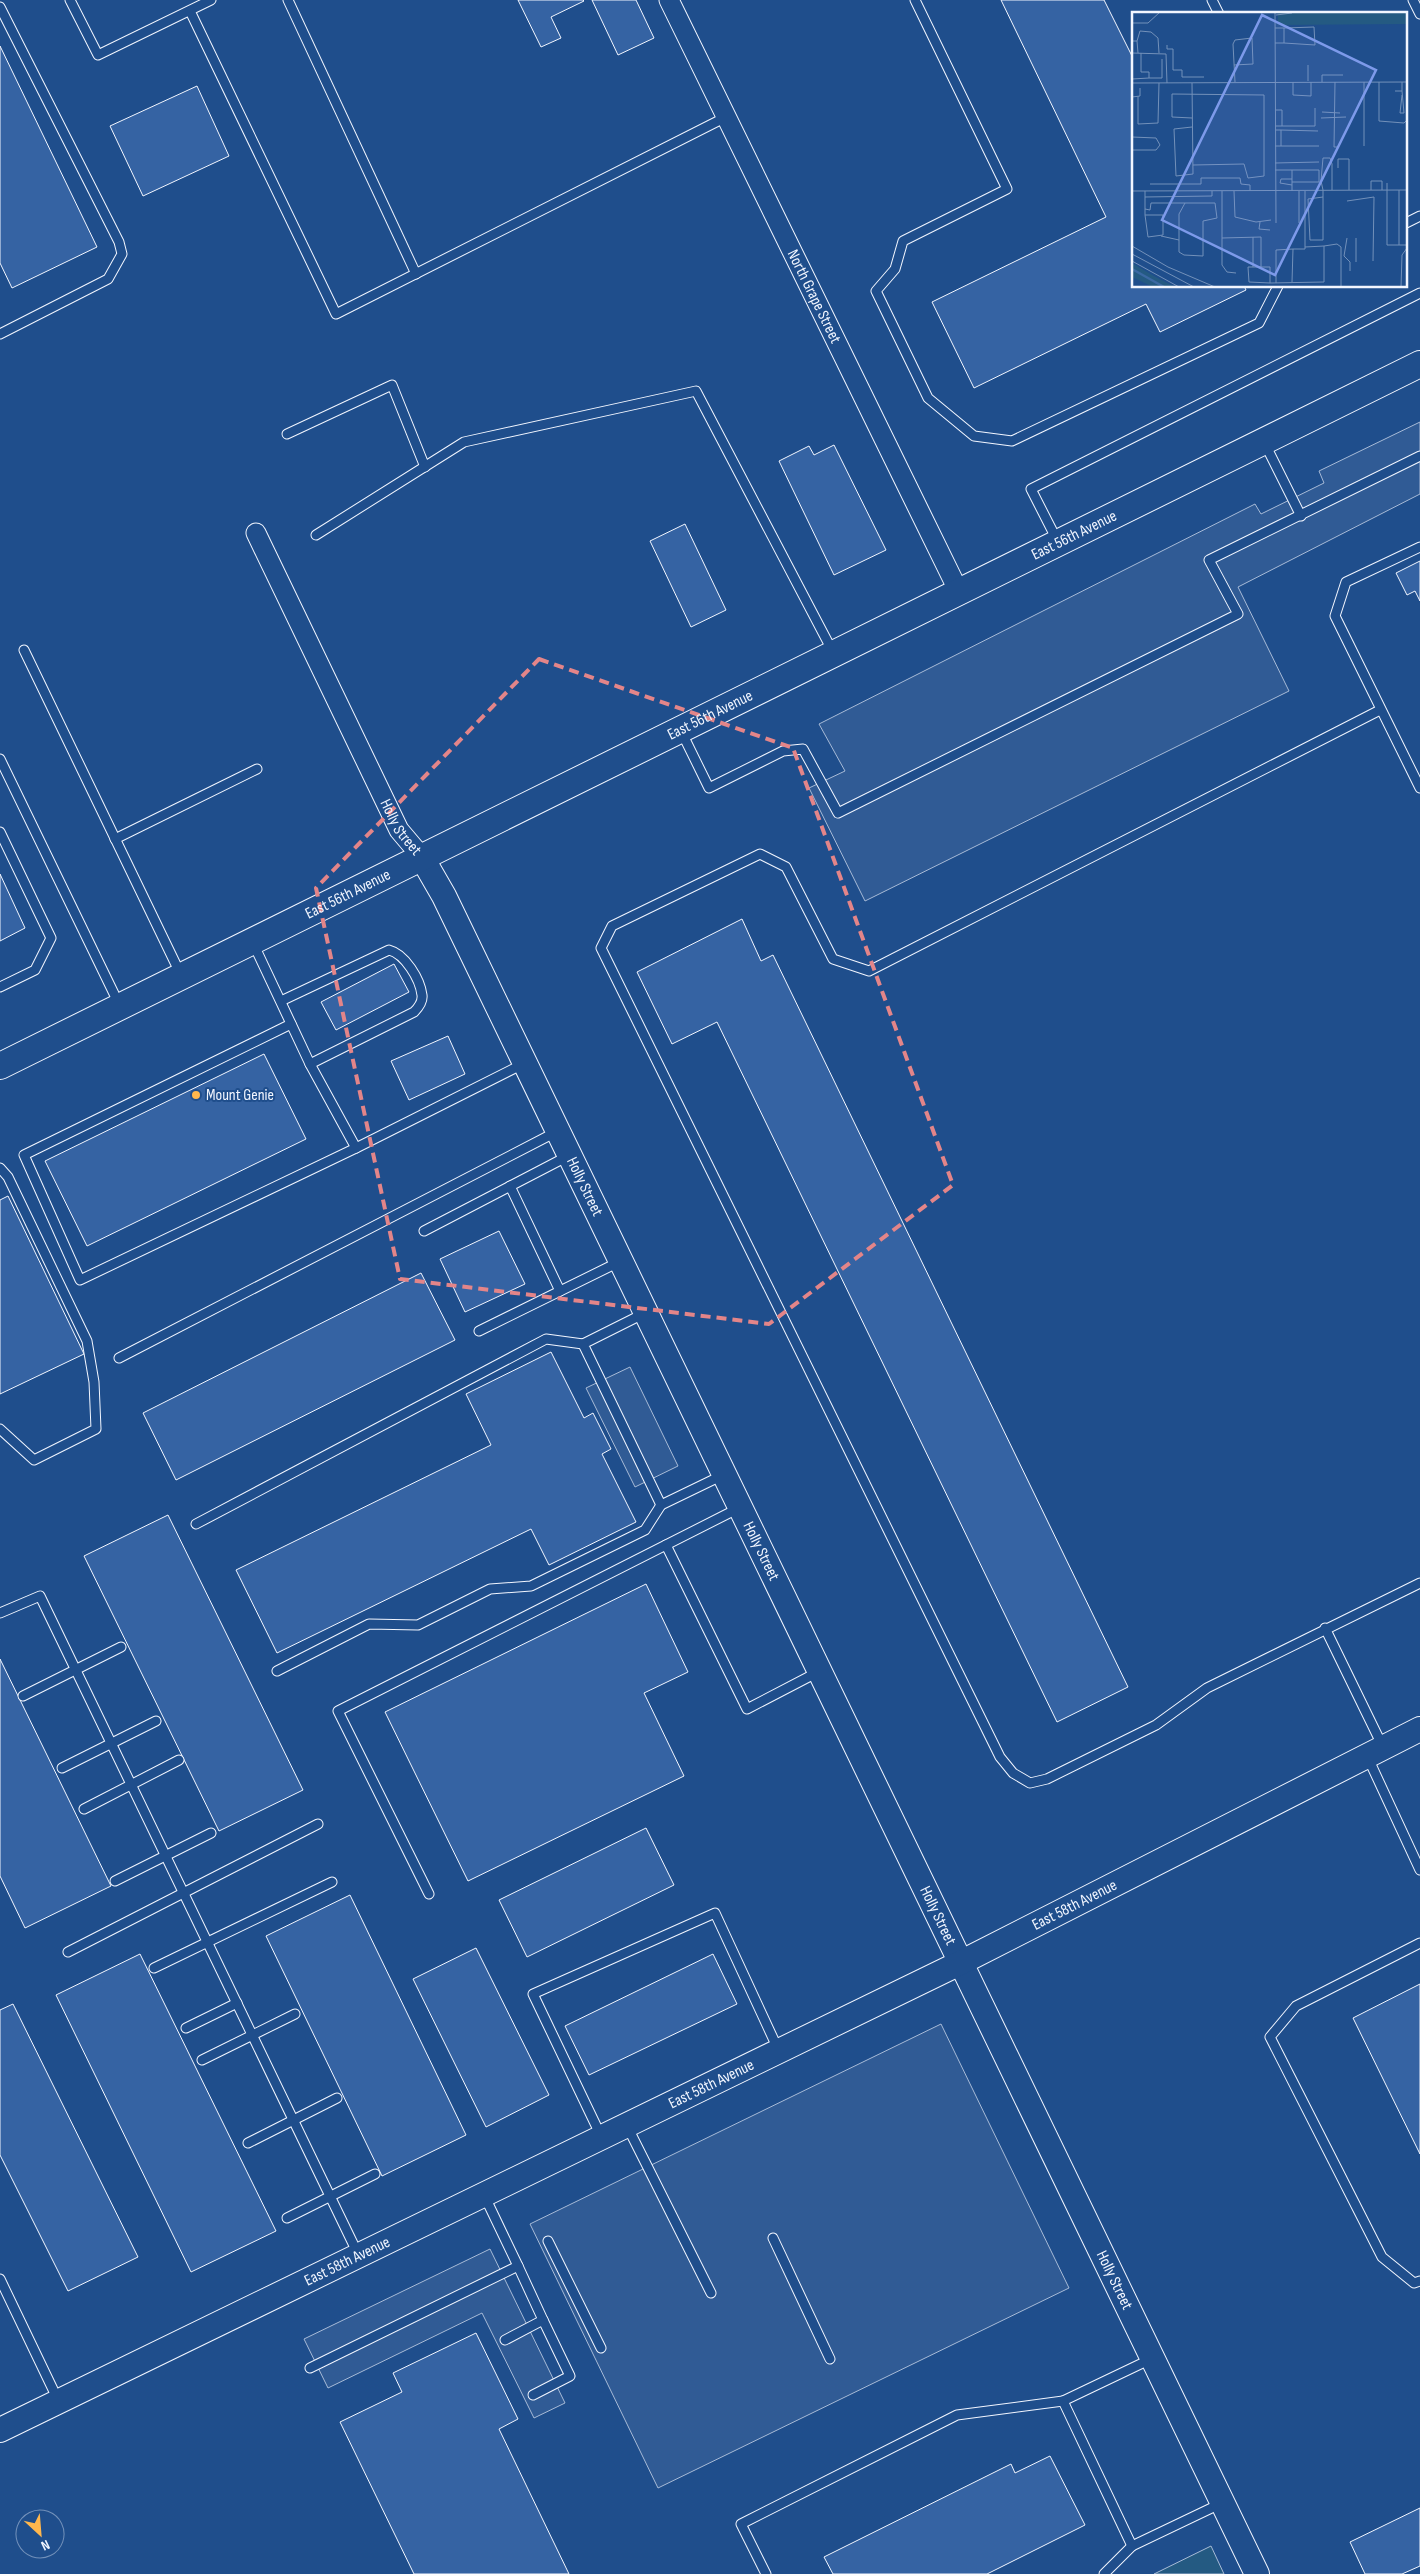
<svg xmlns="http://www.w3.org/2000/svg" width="1420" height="2574" viewBox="0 0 1420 2574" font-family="'Sofia Sans Condensed',sans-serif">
  <rect width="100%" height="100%" fill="#1f4e8c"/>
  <polygon fill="#245a82" stroke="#a8bbd7" points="1211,2546 1224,2574 1154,2574"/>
  <g fill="#305b95" stroke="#a8bbd7">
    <polygon points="1420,422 1420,494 1238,587 1289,691 865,901 809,788 845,771 819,724 1255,504 1261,514 1324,483 1319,471"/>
    <polygon points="630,1367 678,1466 635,1487 586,1388"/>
    <polygon points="941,2024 1069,2288 658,2488 530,2224"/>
    <polygon points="490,2249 565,2403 534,2418 482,2313 328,2388 304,2339"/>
  </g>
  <g fill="#3563a3" stroke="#f2f6ff">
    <polygon points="518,0 583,0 584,1 551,17 561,38 541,47"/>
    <polygon points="592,0 636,0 654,38 618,55"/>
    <polygon points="1001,0 1104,0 1134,60 1134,286 1244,286 1246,290 1160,332 1146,304 974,388 932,302 1106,217"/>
    <polygon points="0,46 97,247 12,288 0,263"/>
    <polygon points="197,86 229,156 143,196 110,126"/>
    <polygon points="834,445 886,550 834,575 779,461 809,446 814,455"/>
    <polygon points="685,524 726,610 691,627 650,541"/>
    <polygon points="1420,561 1420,601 1415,591 1407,595 1396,573"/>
    <polygon points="0,874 25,928 0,941"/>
    <polygon points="742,919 761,961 773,955 1128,1687 1057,1722 717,1022 672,1044 637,972"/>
    <polygon points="394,964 409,992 336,1030 321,1002"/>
    <polygon points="448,1036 465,1074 409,1100 391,1061"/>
    <polygon points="264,1054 306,1139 87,1246 45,1161"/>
    <polygon points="8,1196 84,1354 0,1394 0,1200"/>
    <polygon points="499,1231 525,1284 465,1312 440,1259"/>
    <polygon points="421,1273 455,1340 176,1480 143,1413"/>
    <polygon points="551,1352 584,1418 593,1413 611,1449 602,1454 636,1522 549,1565 531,1529 277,1653 236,1570 491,1445 466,1394"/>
    <polygon points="168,1515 303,1790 219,1831 84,1556"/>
    <polygon points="646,1584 688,1672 644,1693 684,1776 468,1881 385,1712"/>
    <polygon points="0,1659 111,1886 25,1928 0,1876"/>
    <polygon points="646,1828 674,1885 527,1957 499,1900"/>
    <polygon points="350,1895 466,2135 382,2176 266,1936"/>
    <polygon points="476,1948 549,2095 486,2127 413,1979"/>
    <polygon points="140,1954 276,2231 191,2272 56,1995"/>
    <polygon points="713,1954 737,2004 589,2075 565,2026"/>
    <polygon points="1420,1984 1420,2154 1353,2018"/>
    <polygon points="13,2004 138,2257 68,2291 0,2155 0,2010"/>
    <polygon points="476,2333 518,2419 499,2429 569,2574 414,2574 340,2422 402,2392 393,2373"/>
    <polygon points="1050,2456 1085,2525 987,2574 833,2574 824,2557 1011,2464 1015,2473"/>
    <polygon points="1420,2508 1420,2566 1402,2574 1365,2574 1350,2542"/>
  </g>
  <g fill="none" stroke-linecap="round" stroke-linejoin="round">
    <g stroke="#f2f6ff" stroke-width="11">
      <g id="service">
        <polyline points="70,0 98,55 211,0"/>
        <polyline points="288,0 416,274"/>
        <polyline points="915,0 1007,189 903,241 895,269 876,291 928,398 974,436 1012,441 1259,323 1278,286"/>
        <polyline points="1212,0 1219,14"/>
        <polyline points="1413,0 1420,14"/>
        <polyline points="0,7 119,242 122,254 108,279 0,334"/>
        <polyline points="190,11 336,314 726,117"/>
        <polyline points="1406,223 1420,216"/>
        <polyline points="287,434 392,385 425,467"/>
        <polyline points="1265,444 1301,516"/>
        <polyline points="316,535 464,442 696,391 833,652"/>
        <polyline points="1058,542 1031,489 1420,293"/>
        <polyline points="1420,547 1346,582 1335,616 1420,788"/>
        <polyline points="24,650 181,975"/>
        <polyline points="1380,710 869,971 833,959 786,867 760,854 612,926 601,948 1000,1757 1013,1773 1030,1783 1047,1779 1156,1725 1207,1688 1420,1583"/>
        <polyline points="681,731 709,788 783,751 803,749 838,813 1238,614 1209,560 1420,456"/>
        <polyline points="0,759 119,1004"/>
        <polyline points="0,832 51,938 35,970 0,987"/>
        <polyline points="115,839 257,769"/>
        <polyline points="253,943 310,1064 356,1148 523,1064"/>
        <path d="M281 1001 389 950C405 954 420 979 422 995 423 1002 419 1007 414 1012L310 1064"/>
        <polyline points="291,1024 24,1155 80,1280 356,1148"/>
        <polyline points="0,1168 8,1177 87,1341 94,1382 96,1429 34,1460 0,1429"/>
        <polyline points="510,1186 560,1291"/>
        <polyline points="424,1231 570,1155"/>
        <polyline points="645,1313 583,1344 661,1505 723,1475"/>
        <polyline points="479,1331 621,1261"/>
        <polyline points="119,1358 558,1131"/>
        <polyline points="196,1524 546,1339 583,1344"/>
        <polyline points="666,1545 747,1709 820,1671"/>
        <polyline points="0,1613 40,1596 359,2256"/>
        <polyline points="1325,1628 1383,1747"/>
        <polyline points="277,1671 369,1624 418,1625 490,1589 531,1586 645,1530 661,1505"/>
        <polyline points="23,1696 121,1647"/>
        <polyline points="1368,1758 1420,1870"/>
        <polyline points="62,1768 156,1721"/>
        <polyline points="84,1809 179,1760"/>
        <polyline points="115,1881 211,1833"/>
        <polyline points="429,1894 338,1711 739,1508"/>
        <polyline points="1420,1943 1296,2006 1270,2037 1382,2257 1414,2283 1420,2281"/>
        <polyline points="68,1952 318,1824"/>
        <polyline points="154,1968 332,1882"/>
        <polyline points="186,2028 237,2003"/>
        <polyline points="202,2060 295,2014"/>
        <polyline points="627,2126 711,2293"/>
        <polyline points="602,2138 533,1994 715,1913 778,2049"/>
        <polyline points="248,2143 337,2098"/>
        <polyline points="287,2218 375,2174"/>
        <polyline points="773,2238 830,2359"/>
        <polyline points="548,2241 601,2348"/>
        <polyline points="0,2279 59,2402"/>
        <polyline points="505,2340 543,2320 518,2266"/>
        <polyline points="1151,2359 1063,2401 1132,2546 1222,2503"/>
        <polyline points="310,2368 518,2266 484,2195"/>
        <polyline points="533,2395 570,2376 543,2320"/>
        <polyline points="766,2574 741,2524 957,2415 1063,2401"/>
        <polyline points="1104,2574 1132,2546"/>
      </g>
    </g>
    <g stroke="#f2f6ff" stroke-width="21">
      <g id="minor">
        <path id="s1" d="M669 0 959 592"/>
        <path id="s2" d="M256 533 399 830 421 856"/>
      </g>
    </g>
    <g stroke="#f2f6ff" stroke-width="26">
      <g id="tertiary">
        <path id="s3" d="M421 856 444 896 1257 2574"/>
        <path id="s4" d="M0 2430 962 1962 1420 1729"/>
      </g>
    </g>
    <g stroke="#f2f6ff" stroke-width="28">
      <g id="secondary">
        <path id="s5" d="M0 1066 1420 364"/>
      </g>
    </g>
    <use href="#service" stroke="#1f4e8c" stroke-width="9"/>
    <use href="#minor" stroke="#1f4e8c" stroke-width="19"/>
    <use href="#tertiary" stroke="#1f4e8c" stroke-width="24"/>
    <use href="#secondary" stroke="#1f4e8c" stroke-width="26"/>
  </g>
  <path fill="none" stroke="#e38589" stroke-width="4" stroke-dasharray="10 6" stroke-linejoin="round" d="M539 659 793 748 953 1185 769 1324 400 1279 316 888Z"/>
  <circle fill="#ffb74d" stroke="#1f4e8c" stroke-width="2" cx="196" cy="1095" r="5"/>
  <g text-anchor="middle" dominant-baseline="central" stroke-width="4" stroke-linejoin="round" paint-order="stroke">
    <g font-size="16" fill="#f2f6ff" stroke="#1f4e8c">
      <text stroke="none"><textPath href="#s1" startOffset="330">North Grape Street</textPath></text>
      <text stroke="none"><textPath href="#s5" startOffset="1198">East 56th Avenue</textPath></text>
      <text stroke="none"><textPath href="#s5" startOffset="792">East 56th Avenue</textPath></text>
      <text stroke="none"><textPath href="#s2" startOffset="328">Holly Street</textPath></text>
      <text stroke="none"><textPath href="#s5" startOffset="388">East 56th Avenue</textPath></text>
      <text stroke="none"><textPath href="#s3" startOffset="369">Holly Street</textPath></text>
      <text stroke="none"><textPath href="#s3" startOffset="774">Holly Street</textPath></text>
      <text stroke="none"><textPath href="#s4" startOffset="1196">East 58th Avenue</textPath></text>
      <text stroke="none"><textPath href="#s3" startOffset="1179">Holly Street</textPath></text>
      <text stroke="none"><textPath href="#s4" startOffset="791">East 58th Avenue</textPath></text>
      <text stroke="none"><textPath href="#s4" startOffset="386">East 58th Avenue</textPath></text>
      <text stroke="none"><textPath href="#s3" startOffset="1584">Holly Street</textPath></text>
    </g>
    <g font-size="16" fill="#f2f6ff" stroke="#1f4e8c" text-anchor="start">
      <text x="206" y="1095">Mount Genie</text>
    </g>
  </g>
  <g transform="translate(1132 12)">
    <rect width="275" height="275" fill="#1f4e8c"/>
    <path d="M146 0H275V12L146 13ZM0 251 22 264 43 275H21L0 265Z" fill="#245a82"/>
    <path fill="none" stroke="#3b69a3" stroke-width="2.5" d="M0 257 32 275"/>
    <path fill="none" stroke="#7391ba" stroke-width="1" d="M143 0 144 211M144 3 160 1M0 11H16L28 0M0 29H5L6 41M5 29 8 19 19 20 26 26 27 41M143 31H152V16H143M152 31 183 33 182 15 152 16M35 33V37H41V58H50V65H72M0 41 34 42 35 71M9 41V60H17V66H30V47M102 53 121 52 120 26 103 28 101 32 103 70M176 53V69M0 67 17 66M161 70V83L179 84V70M190 70V63H211M203 70 202 135H207M247 70V109L272 111 275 108M0 71 275 70M60 71 61 162 44 164 42 117 60 115M263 79H270V70M270 79 272 101H268L270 83M6 84V112L26 111 27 71M0 85 8 84V76M143 98H150V114M190 100 208 101M60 106 40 105V82L132 83V164L116 166 112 152 61 153M189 106 214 105M143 114H183V96M149 118 186 119M143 134H149V118H143M149 134H187M232 134V70M0 138H24L28 133 24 126 0 125M143 151 187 150M206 156V147H217V178M143 158H160V179M160 158H187V170H160M255 171V233H275M18 172H69V166H108L109 172 118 173V179M160 173 148 171 149 167H160M239 178V169H250V178M0 179 275 178M90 179V253L95 260 104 261M102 179 103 205 124 210 139 208M13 185 80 184V179M191 185 176 187 178 228H191V178L189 169 191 146H198L200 152V178M215 189 242 185 241 249M13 197 18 198 19 191H83L85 206 71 209V244L52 243 47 240V228L29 224M13 203H31V223L16 225 13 203V179M128 210 127 217 138 218M167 211V179M90 226 129 225V255H138V271L117 270 116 255H129M215 226 212 244 218 250V259M47 228V202L53 191M267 233V178M0 234 36 255 83 275M192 234 205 232 209 235V275M0 242 62 275M0 249 47 275M224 250V226M121 255V225M160 270 161 237H173V179M138 271 192 270V234L173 235M144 271V238L161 237M269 275 270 243 275 236"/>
    <path fill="#7d9aea" fill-opacity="0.15" stroke="#7d9aea" stroke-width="2.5" d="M130 3 244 58 143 263 30 208Z"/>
    <rect width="275" height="275" fill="none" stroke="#f2f6ff" stroke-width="2.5"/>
  </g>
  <g transform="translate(40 2534) rotate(154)"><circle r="24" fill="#1f4e8c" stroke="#7391ba"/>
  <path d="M0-4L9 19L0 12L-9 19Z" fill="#ffb74d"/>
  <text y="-8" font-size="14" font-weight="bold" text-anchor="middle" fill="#f2f6ff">N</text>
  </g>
</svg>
